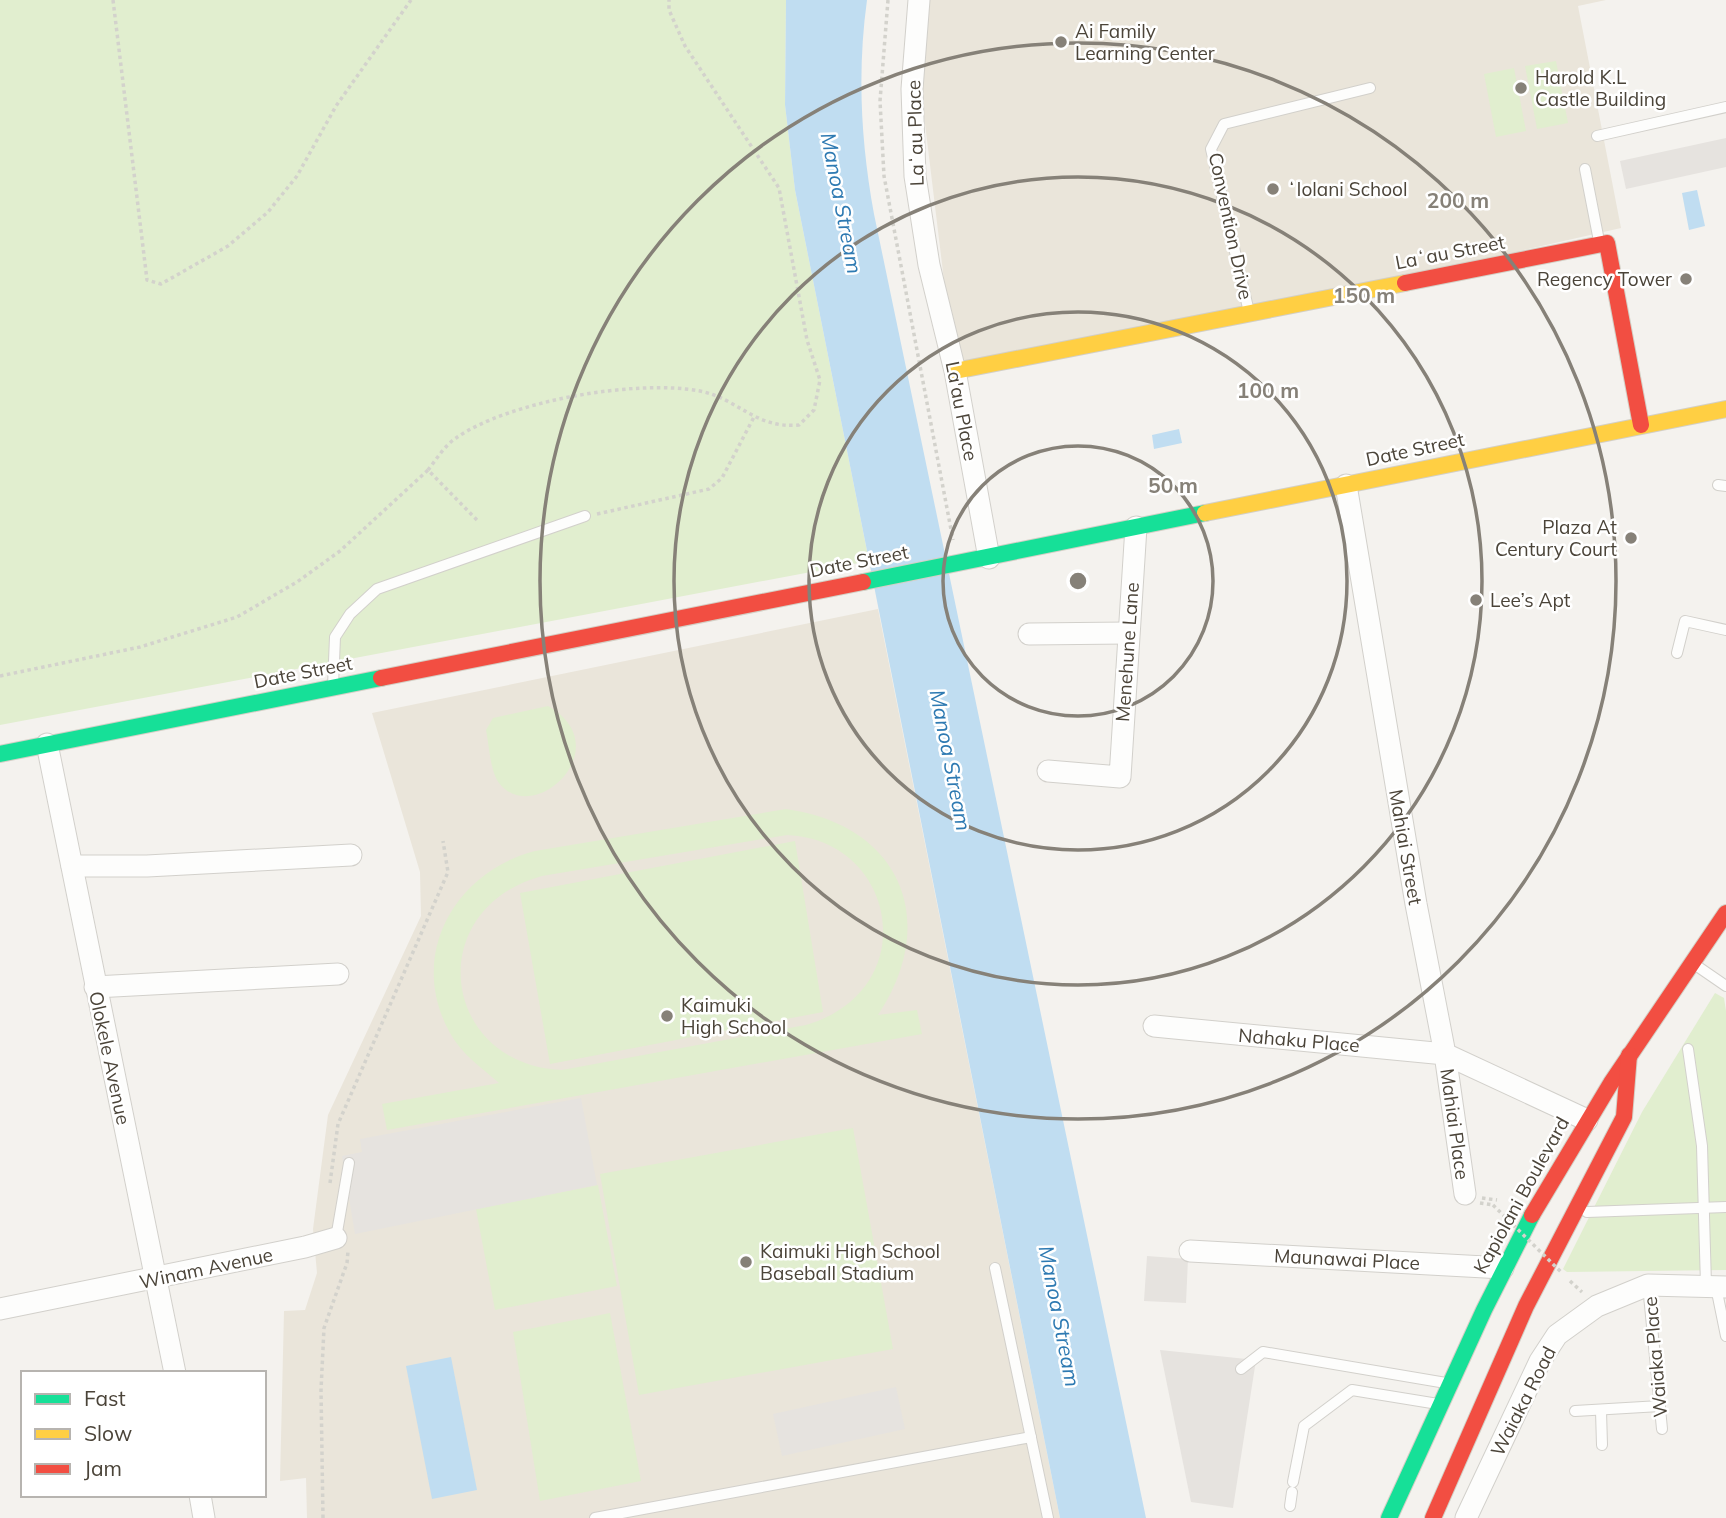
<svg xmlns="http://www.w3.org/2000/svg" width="1726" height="1518" viewBox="0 0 1726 1518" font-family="Mulish,sans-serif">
  <rect width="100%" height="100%" fill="#f4f2ee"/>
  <g fill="#eae5da">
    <polygon points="910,0 1606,0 1578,6 1621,228 1249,312 955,371"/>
    <polygon points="878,609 1060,1518 307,1518 306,1478 280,1481 284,1311 305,1310 317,1273 313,1229 328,1115 421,916 420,872 372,713"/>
  </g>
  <g fill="#e1eecf" fill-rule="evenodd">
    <polygon points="0,0 786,0 785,105 795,190 869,561 0,725"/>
    <polygon points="1556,61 1568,123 1537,129 1525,66"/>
    <polygon points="1514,68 1526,131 1496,137 1484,74"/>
    <path d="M548 706C620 747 534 828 499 783 490 771 489 744 486 730L493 718Z"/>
    <path d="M786 809C900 825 941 920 878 1015L917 1010 922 1034 387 1130 382 1104 499 1083C481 1067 462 1055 450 1033 407 956 454 872 535 851ZM787 835C898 840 924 990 806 1025L562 1070C441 1065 421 909 542 876Z"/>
    <polygon points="795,841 823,1012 550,1064 520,893"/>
    <polygon points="1715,993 1724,998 1726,1011 1726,1270 1567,1272 1563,1269 1642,1112"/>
    <polygon points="853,1128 893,1349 639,1395 600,1174"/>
    <polygon points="598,1185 617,1286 495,1310 476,1209"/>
    <polygon points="610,1313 641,1481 540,1501 513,1332"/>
  </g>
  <g fill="#e6e3df">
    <polygon points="1726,138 1726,167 1626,189 1620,161"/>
    <polygon points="581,1098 597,1185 355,1234 342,1156 362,1152 360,1139"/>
    <polygon points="1147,1256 1188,1259 1186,1303 1144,1301"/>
    <polygon points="1160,1350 1256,1360 1233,1508 1191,1502"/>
    <polygon points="896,1387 905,1429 782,1456 773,1414"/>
  </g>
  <g fill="#c0ddf1">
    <path d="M786 0H867C857 72 861 143 874 214L1146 1518H1060L795 190 785 105Z"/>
    <polygon points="1697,190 1705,226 1689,230 1682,193"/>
    <polygon points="1179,429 1182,443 1154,449 1152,435"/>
    <polygon points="451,1357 477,1490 432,1499 406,1366"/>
  </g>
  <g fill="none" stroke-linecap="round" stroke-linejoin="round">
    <g stroke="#d2d0cb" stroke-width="12">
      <g id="lane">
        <polyline points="1597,136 1726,107"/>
        <polyline points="1585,169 1599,241"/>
        <polyline points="1249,312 1211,149 1224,124 1370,88"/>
        <polyline points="1718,485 1726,486"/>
        <polyline points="1677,653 1685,621 1726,630"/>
        <polyline points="333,686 335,637 350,614 377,589 585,516"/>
        <polyline points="1694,964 1726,986"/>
        <polyline points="1688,1049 1702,1146 1706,1285"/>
        <polyline points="1587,1212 1726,1207"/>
        <polyline points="336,1238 349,1163"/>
        <polyline points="995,1268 1048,1518"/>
        <polyline points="1648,1285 1662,1429"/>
        <polyline points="1716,1287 1726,1336"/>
        <polyline points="1241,1369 1263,1352 1446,1383"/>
        <polyline points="1575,1411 1660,1406"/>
        <polyline points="1601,1411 1602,1445"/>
        <polyline points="1293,1482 1304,1426 1352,1390 1438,1404"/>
        <polyline points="1290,1506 1292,1492"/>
        <polyline points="595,1518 1031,1437"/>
      </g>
    </g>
    <g stroke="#d2d0cb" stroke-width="23">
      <g id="street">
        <polyline points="919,0 912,89 915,176 929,265 955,371 989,558"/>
        <polyline points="1346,485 1416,904 1445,1054 1587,1120"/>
        <polyline points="1029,634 1128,633"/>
        <polyline points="47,744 175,1373"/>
        <polyline points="1048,771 1120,777 1136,527"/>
        <polyline points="72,866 147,866 351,855"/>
        <polyline points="95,987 338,974"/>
        <polyline points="1154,1026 1445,1054 1465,1194"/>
        <polyline points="1190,1251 1503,1268"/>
        <polyline points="0,1309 305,1247 336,1238"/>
        <polyline points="200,1495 204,1518"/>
        <polyline points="1466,1518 1540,1361 1557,1335 1597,1306 1648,1285 1726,1287"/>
      </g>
    </g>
    <g stroke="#d3cfc5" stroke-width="18">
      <g id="fast">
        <polyline points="863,582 1205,513"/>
        <polyline points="0,754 381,678"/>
        <polyline points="1389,1518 1484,1310 1532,1215"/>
      </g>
    </g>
    <g stroke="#d3cfc5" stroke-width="18">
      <g id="slow">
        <polyline points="955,371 1405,283"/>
        <polyline points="1205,513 1726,409"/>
      </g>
    </g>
    <g stroke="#d3cfc5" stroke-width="18">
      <g id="jam">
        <polyline points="1405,283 1607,243 1641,425"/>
        <polyline points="381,678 863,582"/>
        <polyline points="1532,1215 1611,1083 1726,913"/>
        <polyline points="1433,1518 1526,1306 1624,1117 1629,1055"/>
      </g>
    </g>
    <g stroke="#d3d2cc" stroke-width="3.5" stroke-dasharray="3.5 3.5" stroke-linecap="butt">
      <polyline points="113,0 147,280 161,284 228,246 268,212 297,176 336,106 411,0"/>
      <polyline points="888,0 880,101 884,176 953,540"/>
      <path d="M428 470C436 460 445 445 456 438 509 401 636 379 700 391 739 399 755 429 799 425L814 410 820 380 807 340 779 188 685 46 669 10V0"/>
      <polyline points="597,514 709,489 722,478 754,417"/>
      <polyline points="0,676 140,647 237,617 297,582 340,551 428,470 477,520"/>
      <polyline points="330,1183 338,1124 448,872 443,841"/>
      <polyline points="1482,1198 1497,1200"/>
      <polyline points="1480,1203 1493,1205"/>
      <polyline points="1570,1281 1582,1292"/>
      <polyline points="323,1518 321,1390 324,1328 347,1263 348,1251"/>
    </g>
    <use href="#lane" stroke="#fdfdfc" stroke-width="10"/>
    <use href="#street" stroke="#fdfdfc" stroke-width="21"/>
    <use href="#fast" stroke="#16e098" stroke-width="16"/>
    <use href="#slow" stroke="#ffcf43" stroke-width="16"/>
    <use href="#jam" stroke="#f24e42" stroke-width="16"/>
    <polyline stroke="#d3d2cc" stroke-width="3.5" stroke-dasharray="3.5 3.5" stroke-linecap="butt" points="1493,1205 1561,1272"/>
  </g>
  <g fill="none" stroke="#868178" stroke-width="3.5">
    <circle cx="1078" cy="581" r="135"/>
    <circle cx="1078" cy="581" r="269"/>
    <circle cx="1078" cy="581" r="404"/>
    <circle cx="1078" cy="581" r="538"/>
  </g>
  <g fill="#868178" stroke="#fff" stroke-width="2.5">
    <circle cx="1061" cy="42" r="7"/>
    <circle cx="1521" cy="88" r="7"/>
    <circle cx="1273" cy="189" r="7"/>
    <circle cx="1686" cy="279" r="7"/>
    <circle cx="1631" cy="538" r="7"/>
    <circle cx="1476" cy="600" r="7"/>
    <circle cx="667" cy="1016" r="7"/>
    <circle cx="746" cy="1262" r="7"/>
  </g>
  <g text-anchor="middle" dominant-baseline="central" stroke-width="5" stroke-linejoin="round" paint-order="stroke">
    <g font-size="19" fill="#4b4439" stroke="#fff" text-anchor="start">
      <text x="1075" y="31">Ai Family<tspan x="1075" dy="22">Learning Center</tspan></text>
      <text x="1535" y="77">Harold K.L<tspan x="1535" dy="22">Castle Building</tspan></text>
      <text x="1287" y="189">ʻIolani School</text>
      <text x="1672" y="279" text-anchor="end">Regency Tower</text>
      <text x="1617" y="527" text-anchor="end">Plaza At<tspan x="1617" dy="22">Century Court</tspan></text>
      <text x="1490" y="600">Lee’s Apt</text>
      <text x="681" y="1005">Kaimuki<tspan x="681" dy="22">High School</tspan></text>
      <text x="760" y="1251">Kaimuki High School<tspan x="760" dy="22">Baseball Stadium</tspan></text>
    </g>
    <g font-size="19" fill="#4b4439" stroke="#fff">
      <text transform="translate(915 133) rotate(-92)">Laʻau Place</text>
      <text transform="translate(1231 226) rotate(78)">Convention Drive</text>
      <text transform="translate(1450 252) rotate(-11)">Laʻau Street</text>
      <text transform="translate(962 411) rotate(79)">La'au Place</text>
      <text transform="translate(1415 449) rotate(-12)">Date Street</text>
      <text transform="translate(859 561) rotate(-11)">Date Street</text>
      <text transform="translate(1127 652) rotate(-86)">Menehune Lane</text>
      <text transform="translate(303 672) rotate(-11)">Date Street</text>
      <text transform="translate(1406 847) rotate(80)">Mahiai Street</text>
      <text transform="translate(1299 1040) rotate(5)">Nahaku Place</text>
      <text transform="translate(110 1058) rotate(78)">Olokele Avenue</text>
      <text transform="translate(1455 1124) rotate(82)">Mahiai Place</text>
      <text transform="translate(1521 1195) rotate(-61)">Kapiolani Boulevard</text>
      <text transform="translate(1347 1259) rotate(3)">Maunawai Place</text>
      <text transform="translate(206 1268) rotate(-12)">Winam Avenue</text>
      <text transform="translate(1655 1357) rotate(-95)">Waiaka Place</text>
      <text transform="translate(1523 1401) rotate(-63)">Waiaka Road</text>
    </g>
    <g font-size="21" font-style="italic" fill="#2e7ab2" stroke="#fff">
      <text transform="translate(842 203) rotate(79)">Manoa Stream</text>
      <text transform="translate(951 760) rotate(79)">Manoa Stream</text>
      <text transform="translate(1060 1316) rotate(79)">Manoa Stream</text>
    </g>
  </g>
  <circle cx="1078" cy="581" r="10" fill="#868178" stroke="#fff" stroke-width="3.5"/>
  <g font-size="21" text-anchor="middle" font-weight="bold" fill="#868178" stroke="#fff" stroke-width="5" stroke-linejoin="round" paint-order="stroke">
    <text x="1458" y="208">200 m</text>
    <text x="1364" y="303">150 m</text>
    <text x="1268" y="398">100 m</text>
    <text x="1173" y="493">50 m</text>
  </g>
  <rect x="21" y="1371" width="245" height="126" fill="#ffffff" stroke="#b7b4b0" stroke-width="2"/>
  <rect x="35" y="1394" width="35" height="10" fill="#16e098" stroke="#b7b4b0" stroke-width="2"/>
  <text x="84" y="1406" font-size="21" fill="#4b4439">Fast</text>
  <rect x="35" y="1429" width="35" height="10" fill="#ffcf43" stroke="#b7b4b0" stroke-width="2"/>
  <text x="84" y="1441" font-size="21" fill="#4b4439">Slow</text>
  <rect x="35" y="1464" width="35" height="10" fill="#f24e42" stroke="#b7b4b0" stroke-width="2"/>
  <text x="84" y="1476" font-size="21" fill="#4b4439">Jam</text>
</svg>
